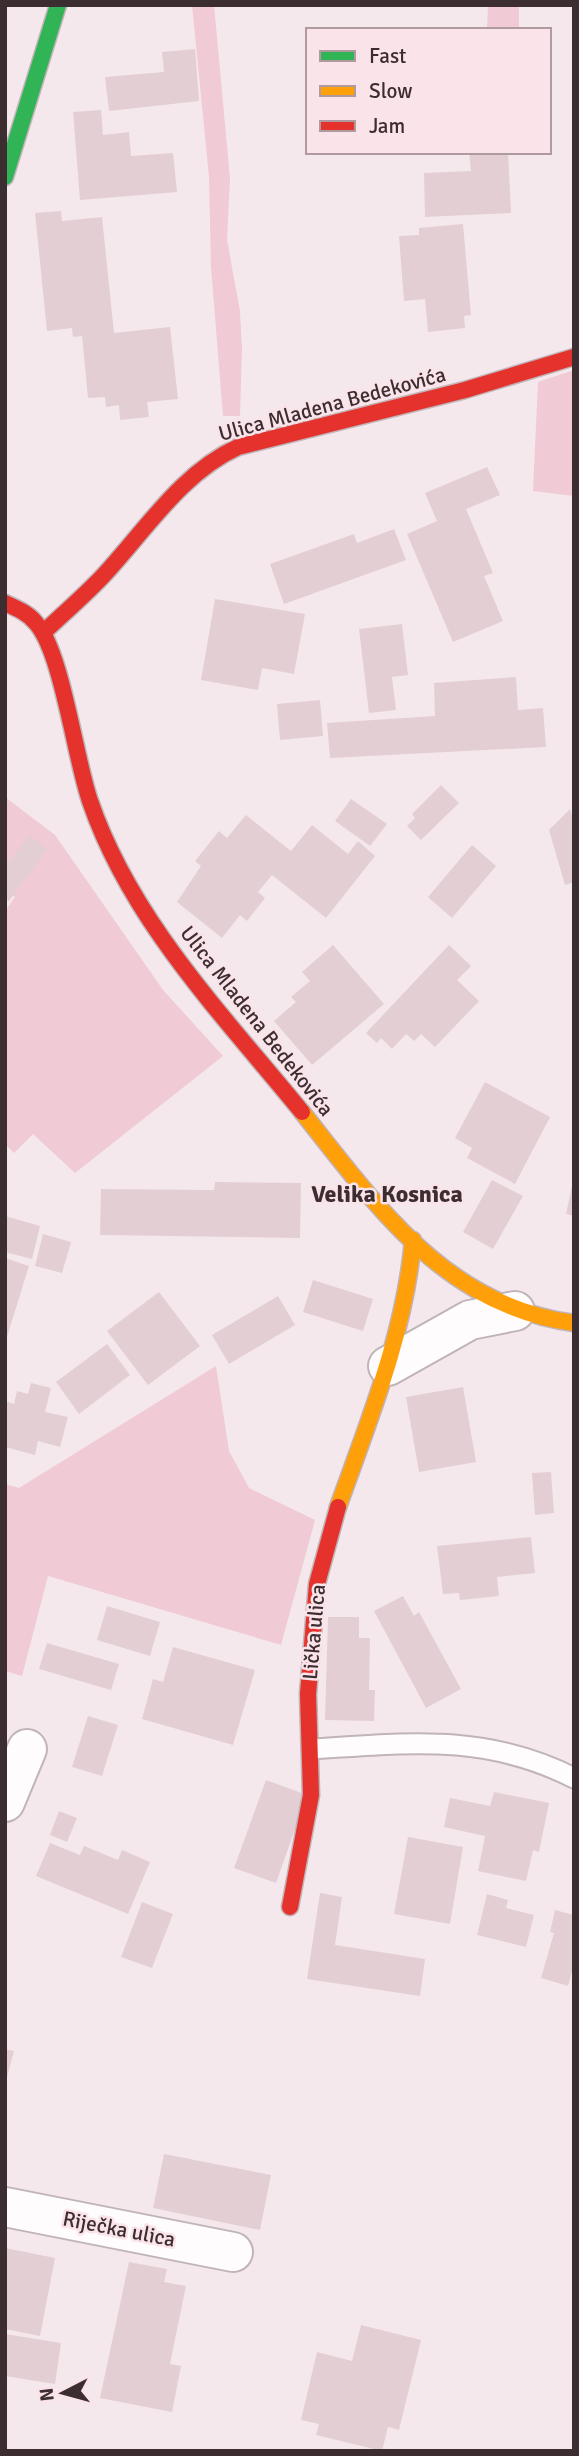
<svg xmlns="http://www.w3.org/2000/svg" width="579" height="2456" viewBox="0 0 579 2456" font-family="Signika,sans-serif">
  <rect width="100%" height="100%" fill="#f5e8ec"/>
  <g fill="#f0cad5">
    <polygon points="192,5 214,5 230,178 227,240 240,311 242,349 240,416 223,416 211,267 209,177"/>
    <polygon points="488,5 519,5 519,30 487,30"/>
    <polygon points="574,370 574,496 533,491 538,382"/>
    <polygon points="5,797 55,835 163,990 223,1056 75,1173 33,1134 14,1153 5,1144 5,911 15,897 5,889"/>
    <polygon points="216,1366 229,1451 249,1488 315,1520 281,1645 48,1576 22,1676 5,1671 5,1484 19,1488"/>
  </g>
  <g fill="#e3ced4">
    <polygon points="195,49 199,101 109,111 105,77 164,72 162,52"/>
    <polygon points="101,110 103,135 129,132 131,156 173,153 177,192 80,200 73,112"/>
    <polygon points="469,152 508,152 511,213 425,217 424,173 471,171"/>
    <polygon points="61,211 62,221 102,217 114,333 170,327 178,399 147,402 149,417 120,420 119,405 106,407 105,397 88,398 82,336 73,337 72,328 47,331 35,213"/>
    <polygon points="463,224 471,315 464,316 465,328 428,332 425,299 404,301 399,236 419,235 419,228"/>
    <polygon points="487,467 500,495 466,509 493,573 484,576 503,621 453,642 407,534 437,521 425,493"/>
    <polygon points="394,529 406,560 284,604 270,564 354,534 357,543"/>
    <polygon points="215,599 305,614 294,674 262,668 258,690 201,680"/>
    <polygon points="402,624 408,675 392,677 396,710 369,713 359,629"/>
    <polygon points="516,677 518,710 543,708 546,747 330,758 327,723 435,716 434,683"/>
    <polygon points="320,700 323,736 280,740 277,704"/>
    <polygon points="441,785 459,803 421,840 407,826 415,818 412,814"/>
    <polygon points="351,799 387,824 370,846 335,821"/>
    <polygon points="570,809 574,823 574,882 565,885 549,830"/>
    <polygon points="246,815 291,851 312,825 348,854 358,841 375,856 326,918 272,875 258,892 265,898 247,921 240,915 222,938 177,902 201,866 195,861 219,831 227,838"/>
    <polygon points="29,835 47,849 9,901 5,898 5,868"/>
    <polygon points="472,845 496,866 452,918 428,897"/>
    <polygon points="333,945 384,1004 312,1065 274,1021 296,1002 291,997 310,981 302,972"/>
    <polygon points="449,945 471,966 457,980 479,1001 435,1047 421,1034 414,1041 406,1034 392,1049 381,1038 377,1043 366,1033"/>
    <polygon points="485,1082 550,1117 515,1184 467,1158 472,1148 455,1138"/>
    <polygon points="492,1180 523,1196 493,1249 463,1232"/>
    <polygon points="573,1181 574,1181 574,1216 566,1214"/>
    <polygon points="215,1182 301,1183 300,1238 100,1235 101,1189 214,1190"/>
    <polygon points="5,1216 40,1226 32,1259 5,1252"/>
    <polygon points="43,1234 71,1242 62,1273 35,1266"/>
    <polygon points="5,1258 29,1266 6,1340 5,1340"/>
    <polygon points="313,1280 373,1299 363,1331 303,1312"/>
    <polygon points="159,1292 200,1346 148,1385 107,1331"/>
    <polygon points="278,1296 295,1325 229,1364 212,1335"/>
    <polygon points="107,1344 130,1375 79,1414 56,1382"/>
    <polygon points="31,1383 51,1388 45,1412 68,1417 60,1447 38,1441 35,1455 5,1447 5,1401 14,1404 17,1391 28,1394"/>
    <polygon points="463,1387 476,1462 419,1472 406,1397"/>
    <polygon points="551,1472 554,1513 535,1515 532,1473"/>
    <polygon points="531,1537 535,1573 497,1577 499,1596 460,1600 459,1593 443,1594 437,1546"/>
    <polygon points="403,1596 414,1616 419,1612 461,1689 426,1708 374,1611"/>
    <polygon points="107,1606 160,1622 150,1656 97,1640"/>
    <polygon points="328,1617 359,1617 359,1638 370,1638 369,1690 375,1690 374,1721 325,1720"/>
    <polygon points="47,1643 119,1664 111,1690 39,1669"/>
    <polygon points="173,1647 255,1670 233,1745 142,1719 153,1679 163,1682"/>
    <polygon points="88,1716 118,1725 102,1776 72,1767"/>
    <polygon points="266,1780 307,1795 276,1883 234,1868"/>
    <polygon points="494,1792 549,1803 539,1852 533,1850 526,1881 478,1871 485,1836 444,1827 450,1798 490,1806"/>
    <polygon points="59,1811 77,1818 67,1842 50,1835"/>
    <polygon points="408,1837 463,1847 450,1924 394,1914"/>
    <polygon points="50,1843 80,1855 84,1846 118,1860 122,1850 150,1862 128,1914 36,1876"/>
    <polygon points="320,1893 342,1897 335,1945 425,1959 420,1996 307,1979"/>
    <polygon points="487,1894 508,1900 506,1908 534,1915 526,1947 477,1935"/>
    <polygon points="142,1902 173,1914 152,1968 121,1957"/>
    <polygon points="555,1910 574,1915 574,1964 568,1986 541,1978 554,1933 550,1932"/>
    <polygon points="5,2049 14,2051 6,2081 5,2081"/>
    <polygon points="164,2154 271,2175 260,2230 153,2208"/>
    <polygon points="5,2248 55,2258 40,2336 5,2329"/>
    <polygon points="129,2262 167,2269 164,2282 186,2286 170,2364 181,2366 172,2412 100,2398"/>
    <polygon points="361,2325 421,2340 399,2430 388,2427 382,2451 316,2435 319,2424 301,2420 317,2352 352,2361"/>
    <polygon points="5,2334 61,2343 55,2384 5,2376"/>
  </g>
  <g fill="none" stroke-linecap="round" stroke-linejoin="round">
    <g stroke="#c1b4b8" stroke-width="23">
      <path id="lane" d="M312 1749C408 1743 485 1733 574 1778"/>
    </g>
    <g stroke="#c1b4b8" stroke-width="42">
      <g id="street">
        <polyline points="388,1366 470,1320 515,1311"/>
        <polyline points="5,1802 27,1749"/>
        <polyline points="5,2207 233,2252"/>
      </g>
    </g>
    <g stroke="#c1b4b8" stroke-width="19">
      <polyline id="fast" points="5,177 58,5"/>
    </g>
    <g stroke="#c1b4b8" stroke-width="19">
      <g id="slow">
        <path d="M302 1112C377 1206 445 1306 574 1323"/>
        <path d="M338 1507C369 1420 405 1333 413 1240"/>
      </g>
    </g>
    <g stroke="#c1b4b8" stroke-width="19">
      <g id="jam">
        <path d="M5 603C16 608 28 613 36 623 62 652 75 758 90 801 131 921 223 1015 302 1112"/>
        <path d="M44 632C63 614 84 596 103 576 145 531 181 473 238 447L465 390 574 357"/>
        <polyline points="290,1907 311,1795 308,1694 317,1584 338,1507"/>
      </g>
    </g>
    <use href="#lane" stroke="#fefcfc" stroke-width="19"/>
    <use href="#street" stroke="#fefcfc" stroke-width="38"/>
    <use href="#fast" stroke="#30b455" stroke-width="16"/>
    <use href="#slow" stroke="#ff9f0a" stroke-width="16"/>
    <use href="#jam" stroke="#e5322d" stroke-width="16"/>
  </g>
  <g text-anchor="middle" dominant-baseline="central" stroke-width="5" stroke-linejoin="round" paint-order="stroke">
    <g font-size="21" fill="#3c2d31" stroke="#fae3e9">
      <text transform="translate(332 404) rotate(-15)">Ulica Mladena Bedekovića</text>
      <text transform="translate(257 1021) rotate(52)">Ulica Mladena Bedekovića</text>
      <text transform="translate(314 1632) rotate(-85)">Lička ulica</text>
      <text transform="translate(119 2229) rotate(11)">Riječka ulica</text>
    </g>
    <g font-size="24" font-weight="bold" fill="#3c2d31" stroke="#fae3e9">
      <text x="387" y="1194">Velika Kosnica</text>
    </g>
  </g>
  <rect width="579" height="2456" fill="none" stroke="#3c2d31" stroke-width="14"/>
  <rect x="306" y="28" width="245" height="126" fill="#fae3e9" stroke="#ae9a9f" stroke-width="2"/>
  <rect x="320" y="51" width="35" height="10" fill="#30b455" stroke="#ae9a9f" stroke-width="2"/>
  <text x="369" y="63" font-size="21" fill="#3c2d31">Fast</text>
  <rect x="320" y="86" width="35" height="10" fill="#ff9f0a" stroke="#ae9a9f" stroke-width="2"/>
  <text x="369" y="98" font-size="21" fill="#3c2d31">Slow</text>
  <rect x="320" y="121" width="35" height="10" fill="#e5322d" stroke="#ae9a9f" stroke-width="2"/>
  <text x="369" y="133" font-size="21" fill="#3c2d31">Jam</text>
  <g transform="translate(63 2393) rotate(264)" stroke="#fae3e9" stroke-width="5" paint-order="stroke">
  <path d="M0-5L12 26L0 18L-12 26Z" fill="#3c2d31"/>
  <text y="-10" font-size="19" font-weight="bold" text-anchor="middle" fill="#3c2d31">N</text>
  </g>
</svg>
